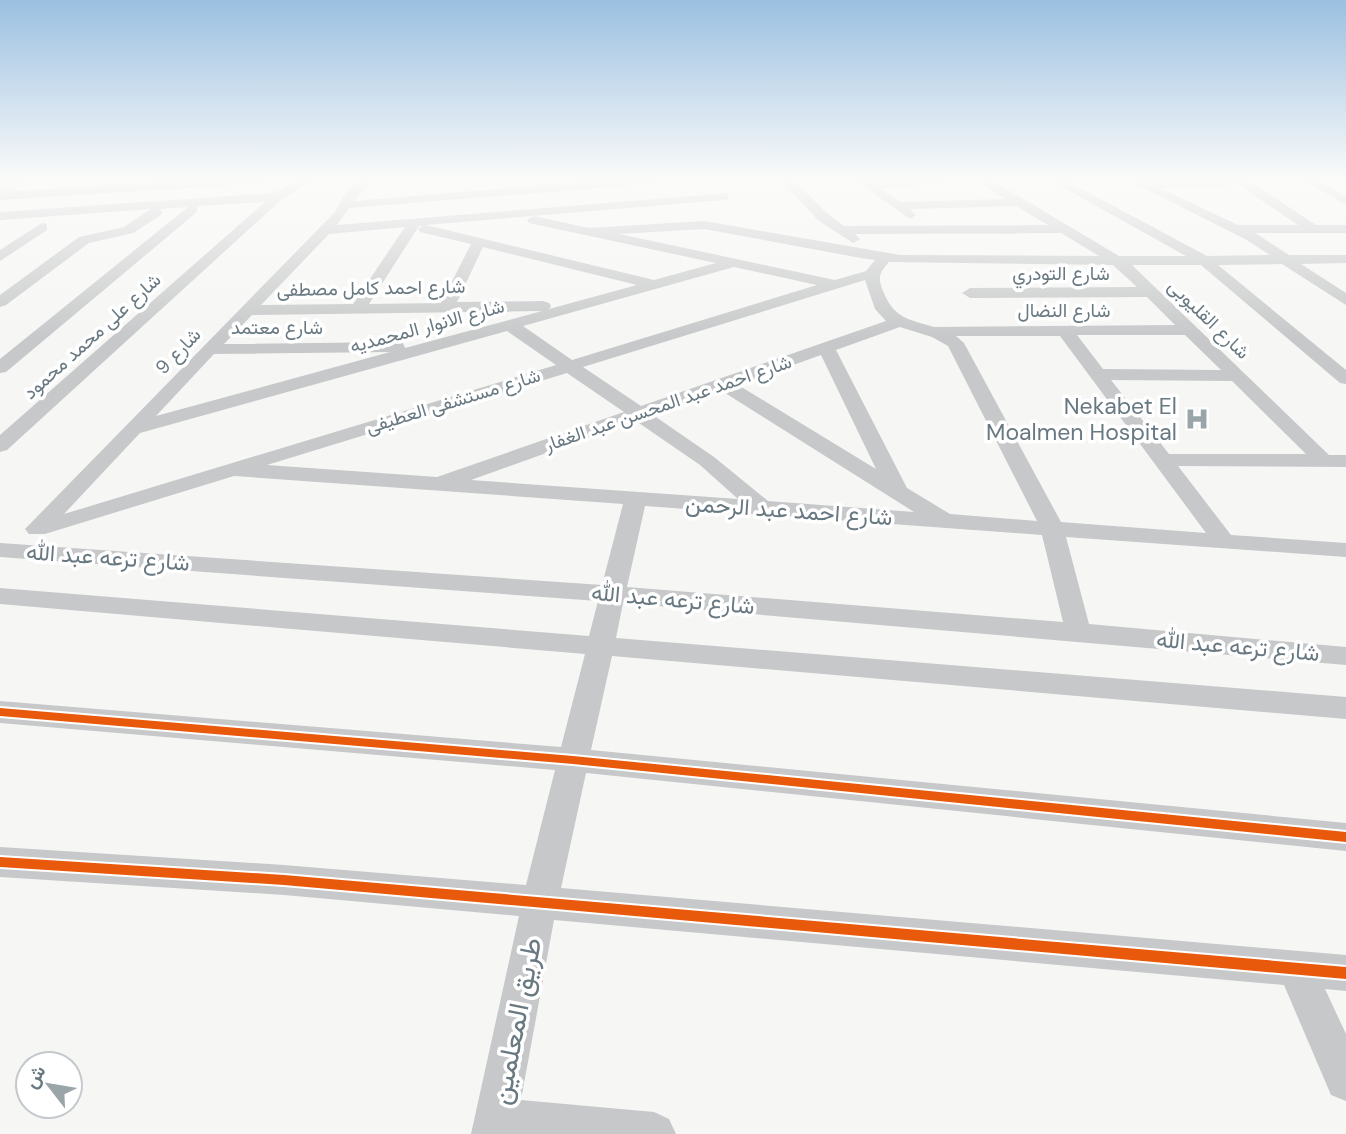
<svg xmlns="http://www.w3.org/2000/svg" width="1346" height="1134" viewBox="0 0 1346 1134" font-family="'DM Sans',Vazirmatn,sans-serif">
  <rect width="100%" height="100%" fill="#f6f6f5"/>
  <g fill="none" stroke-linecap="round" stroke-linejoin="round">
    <g stroke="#d2d3d3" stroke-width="3">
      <polygon id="highway" points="30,179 28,183 0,192 0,180"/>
    </g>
    <g fill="#c7c8c9" fill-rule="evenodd">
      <polygon points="205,179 269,179 263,183 0,200 0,192"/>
      <polygon points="301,179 316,179 281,200 7,450 0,452 0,435 265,202 197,206 197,212 6,372 0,373 0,359 188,207 159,209 162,212 161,215 133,233 89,243 6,305 0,307 0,295 79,237 124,227 151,209 0,220 0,212 274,193"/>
      <path d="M360 179H373L354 201 616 179H667L661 183 349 208 337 225 728 193V199L724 200 426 225 654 280 716 263 529 223 527 220 534 216 589 228 704 221 900 255 1099 256 1061 233 855 234 860 239 853 243 819 221 779 179H792L829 215 844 226 1048 225 1016 206 910 209 916 215 910 219 854 179H954L948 183 880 188 900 202 1005 199 975 179H990L1119 256H1186L1048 179H1063L1207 256 1270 255 1245 239 1126 179 1148 182 1246 179 1316 225H1346V233H1255L1289 255H1346V263L1301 264 1346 293V305L1282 264 1218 265 1346 370V384L1340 383 1201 265H1132L1329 455H1346V467L1178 466 1231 535 1346 543V557L1066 537 1089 624 1346 647V665L623 603 616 638 1346 697V719L612 656 591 750 1346 823V851L586 773 561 888 1346 955V991L1325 989 1346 1034V1101L1331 1095 1284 985 554 920 521 1100 654 1112 669 1119 676 1134H471L519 916 284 895 0 877V847L284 865 526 885 555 770 0 723V701L561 747 585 654 0 604V588L589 636 598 601 0 557V543L602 585 623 504 234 476 45 534H29L25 529 335 212 348 189ZM1239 185 1298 225H1238L1160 188ZM419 226H423L418 229 420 232 471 244 441 303 369 304ZM405 227 353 304 261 305 329 234ZM704 229 861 258 875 260 866 271 835 280 619 234ZM483 247 637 285 549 309 551 306 549 303 543 301 457 302ZM889 262 1113 265 1137 287 970 288 962 293 970 298 1147 297 1175 325 934 327C907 319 894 318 883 291 877 276 880 273 889 262ZM734 267 817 285 572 360 523 326ZM865 280 875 309 886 321 641 406 583 367ZM542 311 405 348 403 343 397 342 224 344 252 315ZM900 327 932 337 948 346 1037 521 950 514 907 488 836 350ZM507 331 556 365 64 514 140 433ZM1077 335H1185L1221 370 1103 369ZM956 336H1060L1206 533 1061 522 964 343ZM390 352 156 416 214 354ZM821 355 876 469 738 385ZM567 373 624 412 437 477 267 465ZM1111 380 1232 381 1306 454H1169ZM722 391 914 512 768 501 714 457 653 415ZM636 421 700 465 738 499 471 480ZM645 506 1042 535 1063 622 627 587Z"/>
      <polygon points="1302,179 1317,179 1346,196 1346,205"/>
      <polygon points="42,223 47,224 47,230 0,261 0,250"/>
    </g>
    <use href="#highway" fill="#dddede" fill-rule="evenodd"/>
    <g stroke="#fff" stroke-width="4">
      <g id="cycleway">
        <polygon points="0,708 573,756 1346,832 1346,842 573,764 0,716"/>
        <polygon points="0,857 284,875 1346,967 1346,979 284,885 0,867"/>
      </g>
    </g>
    <use href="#cycleway" fill="#e8590c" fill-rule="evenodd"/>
  </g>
  <linearGradient id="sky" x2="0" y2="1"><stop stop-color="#9bc0e0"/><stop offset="0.53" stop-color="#fbfbfa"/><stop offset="1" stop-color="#fbfbfa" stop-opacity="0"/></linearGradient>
  <rect width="1346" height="338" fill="url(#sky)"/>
  <defs>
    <g id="hospital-bare" transform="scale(1.89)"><path d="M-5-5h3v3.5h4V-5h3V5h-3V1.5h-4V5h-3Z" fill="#9aa5aa" stroke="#fff" stroke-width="2.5" paint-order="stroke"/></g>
  </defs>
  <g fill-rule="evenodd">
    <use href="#hospital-bare" x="1197" y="419"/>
  </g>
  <g text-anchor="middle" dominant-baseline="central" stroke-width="7" stroke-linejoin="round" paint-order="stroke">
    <g font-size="19" fill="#697982" stroke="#fff">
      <text x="1061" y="273">شارع التودري</text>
      <text transform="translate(371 288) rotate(-1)">شارع احمد كامل مصطفى</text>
      <text x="1064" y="310">شارع النضال</text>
      <text transform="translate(1209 319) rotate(44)">شارع القليوبى</text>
      <text transform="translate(427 326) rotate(-15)">شارع الانوار المحمديه</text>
      <text x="277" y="327">شارع معتمد</text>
      <text transform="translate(92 336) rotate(-42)">شارع على محمد محمود</text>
      <text transform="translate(178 351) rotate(-46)">شارع 9</text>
      <text transform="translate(453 401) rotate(-17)">شارع مستشفى العطيفى</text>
      <text transform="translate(668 403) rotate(-19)">شارع احمد عبد المحسن عبد الغفار</text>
    </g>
    <g font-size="23" fill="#697982" stroke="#fff" text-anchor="end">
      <text x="1177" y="406">Nekabet El<tspan x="1177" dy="26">Moalmen Hospital</tspan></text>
    </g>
    <g font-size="23" fill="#697982" stroke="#fff">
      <text transform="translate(789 510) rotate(4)">شارع احمد عبد الرحمن</text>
      <text transform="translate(108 557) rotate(4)">شارع ترعه عبد الله</text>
      <text transform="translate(673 599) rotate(5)">شارع ترعه عبد الله</text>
      <text transform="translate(1238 646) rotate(5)">شارع ترعه عبد الله</text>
    </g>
    <g font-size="28" fill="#697982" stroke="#fff">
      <text transform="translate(516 1021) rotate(-79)">طريق المعلمين</text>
    </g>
  </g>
  <g transform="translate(49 1085) rotate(301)"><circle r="33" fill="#ffffff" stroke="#c3c9cd" stroke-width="2"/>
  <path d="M0-5L12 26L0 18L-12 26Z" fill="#9aa5aa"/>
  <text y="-10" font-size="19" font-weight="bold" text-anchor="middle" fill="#697982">ش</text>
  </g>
</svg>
